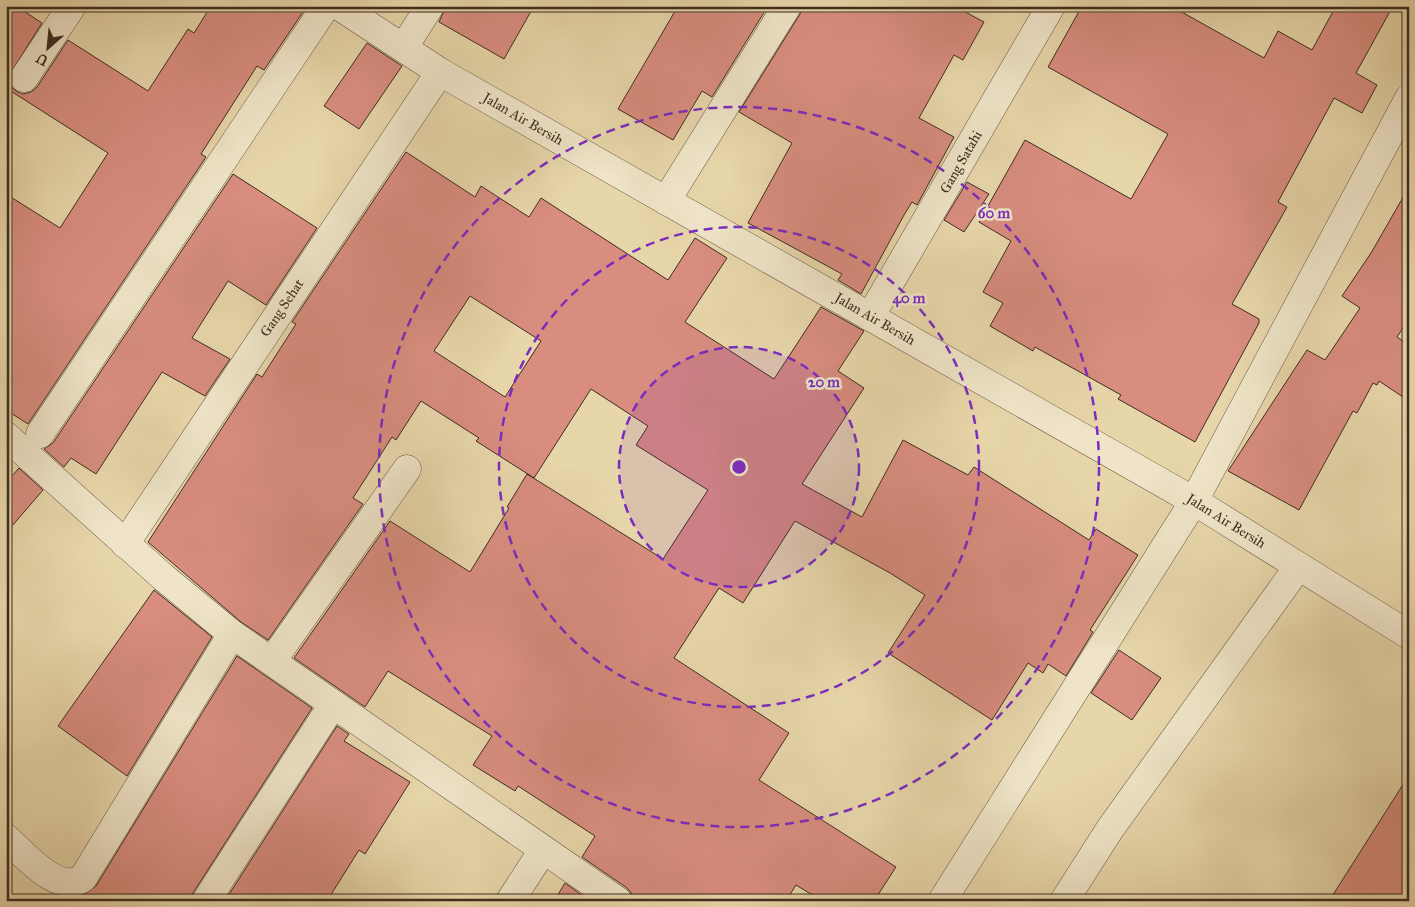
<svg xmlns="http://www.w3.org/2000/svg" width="1415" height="907" viewBox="0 0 1415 907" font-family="'IM FELL Great Primer',serif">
  <rect width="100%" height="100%" fill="#e7d6aa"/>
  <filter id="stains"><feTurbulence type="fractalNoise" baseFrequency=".004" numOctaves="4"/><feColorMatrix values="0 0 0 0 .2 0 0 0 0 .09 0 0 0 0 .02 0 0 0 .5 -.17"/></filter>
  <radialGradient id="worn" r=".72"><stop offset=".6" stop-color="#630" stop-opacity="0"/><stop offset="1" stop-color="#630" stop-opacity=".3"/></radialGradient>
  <g fill="#d88d7f" stroke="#3d2d1f" fill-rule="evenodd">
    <polygon points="6,6 16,6 42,23 8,77 10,85 16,91 23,94 31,92 37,87 68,40 148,91 188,29 194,33 211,6 307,6 264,70 257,66 201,154 206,157 28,424 6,410 6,194 60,228 108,153 6,88"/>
    <polygon points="446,6 534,6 504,59 439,22"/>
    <polygon points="678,6 768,6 712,97 702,91 673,140 618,109"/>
    <polygon points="803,6 954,6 984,22 963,60 954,55 919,118 954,137 917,205 912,202 904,215 861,294 838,280 842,274 748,223 792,143 739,112 800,14"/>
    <polygon points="1082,6 1171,6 1264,58 1278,31 1312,50 1336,6 1393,6 1356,73 1377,85 1362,113 1334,98 1278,202 1287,207 1232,304 1259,319 1259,323 1195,442 1118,399 1121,395 1035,347 1033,351 990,326 1003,303 983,292 1011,241 979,222 1025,140 1131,199 1168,134 1048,67"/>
    <polygon points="367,43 402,66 359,129 324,106"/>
    <path d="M406 152 475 197 481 186 529 217 541 198 668 280 695 238 727 258 685 322 774 379 821 307 864 331 838 371 864 388 802 484 862 517 903 440 968 475 974 467 1089 540 1096 529 1138 555 1090 630 1093 632 1066 676 1048 664 1043 673 1028 663 992 720 888 653 925 595 890 573 795 521 743 603 719 588 674 658 789 733 759 780 896 867 874 901H822L796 885 786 901H633L632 894 627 888 582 857 595 836 518 786 515 791 473 765 492 736 388 671 365 707 294 658 390 521 470 572 509 508 507 507 527 474 663 559 708 490 636 445 648 426 591 389 534 478 476 441 479 438 421 401 396 440 392 437 353 498 363 504 268 640 241 622 148 542 257 374 262 377 296 324 292 322ZM470 296 541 341 505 397 434 351Z"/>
    <polygon points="233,174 317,228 266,305 228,281 192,338 230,359 205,396 162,372 96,474 71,458 64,467 44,449 53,443"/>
    <polygon points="967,182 989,194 964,232 944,220"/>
    <polygon points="1409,187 1409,319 1397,337 1409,345 1409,401 1379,381 1377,385 1373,383 1357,413 1353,411 1299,510 1228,471 1307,350 1325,360 1360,308 1342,296 1371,253"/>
    <polygon points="19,468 43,490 6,533 6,483"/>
    <polygon points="154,590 212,637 127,776 58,726"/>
    <polygon points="1119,650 1161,678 1132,720 1091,693"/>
    <polygon points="237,656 312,708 193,893 190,901 79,901 83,895 96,886"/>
    <polygon points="337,726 349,734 344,741 410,782 365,854 359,850 327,901 236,901 228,896"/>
    <polygon points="1409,775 1409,901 1329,901"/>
    <polygon points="565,883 590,901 554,901"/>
  </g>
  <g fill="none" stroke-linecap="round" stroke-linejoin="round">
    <g stroke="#685742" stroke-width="29">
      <g id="minor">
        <polyline points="339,6 440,72 1194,501 1409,635"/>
        <polyline points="404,47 430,6"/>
        <polyline points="24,78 72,6"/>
        <polyline points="666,201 787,6"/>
        <polyline points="870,317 1051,6"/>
        <polyline points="40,434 326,6"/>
        <polyline points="6,436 163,577 232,634 618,901"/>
        <polyline points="125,544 440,72"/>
        <polyline points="272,661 407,469"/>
        <path d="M6 838C24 854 59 896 83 878L232 634"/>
        <polyline points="206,901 333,704"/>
        <polyline points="510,901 543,850"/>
        <polyline points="942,901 1194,501 1409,98"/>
        <polyline points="1064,901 1110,829 1298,567"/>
      </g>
    </g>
    <use href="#minor" stroke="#efe4c8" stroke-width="28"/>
  </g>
  <circle cx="739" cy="467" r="120" fill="#7b2cbf" fill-opacity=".12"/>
  <g fill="none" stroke="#7b2cbf" stroke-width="2.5" stroke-dasharray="9 6">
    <circle cx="739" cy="467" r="120"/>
    <circle cx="739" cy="467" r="240"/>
    <circle cx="739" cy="467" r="360"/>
  </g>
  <g text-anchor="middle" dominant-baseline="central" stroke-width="5" stroke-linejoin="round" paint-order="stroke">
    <g font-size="14" fill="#3d2d1f" stroke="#efe4c8">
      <text transform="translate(523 119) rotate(30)">Jalan Air Bersih</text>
      <text transform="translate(961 162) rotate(-60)">Gang Satahi</text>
      <text transform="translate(282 308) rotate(-56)">Gang Sehat</text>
      <text transform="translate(875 319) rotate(30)">Jalan Air Bersih</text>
      <text transform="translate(1226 521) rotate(32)">Jalan Air Bersih</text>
    </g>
  </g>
  <circle cx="739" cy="467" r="8" fill="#7b2cbf" stroke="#efe4c8" stroke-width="2.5"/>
  <g font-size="15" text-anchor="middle" font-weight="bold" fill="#7b2cbf" stroke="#efe4c8" stroke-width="5" stroke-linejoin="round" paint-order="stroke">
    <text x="994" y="218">60 m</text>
    <text x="909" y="303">40 m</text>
    <text x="824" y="387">20 m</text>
  </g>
  <rect width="1415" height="907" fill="none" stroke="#e7d6aa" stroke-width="25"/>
  <rect x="8" y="8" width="1400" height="892" fill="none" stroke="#3d2d1f" stroke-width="2.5"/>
  <rect x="12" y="12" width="1390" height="882" fill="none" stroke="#3d2d1f"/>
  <g transform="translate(48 48) rotate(207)" stroke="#efe4c8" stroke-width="4" paint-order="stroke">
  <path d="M0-4L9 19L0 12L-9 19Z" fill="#3d2d1f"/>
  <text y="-8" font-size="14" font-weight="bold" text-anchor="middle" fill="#3d2d1f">U</text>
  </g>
  <rect width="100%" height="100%" filter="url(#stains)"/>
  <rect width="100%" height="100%" fill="url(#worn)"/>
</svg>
